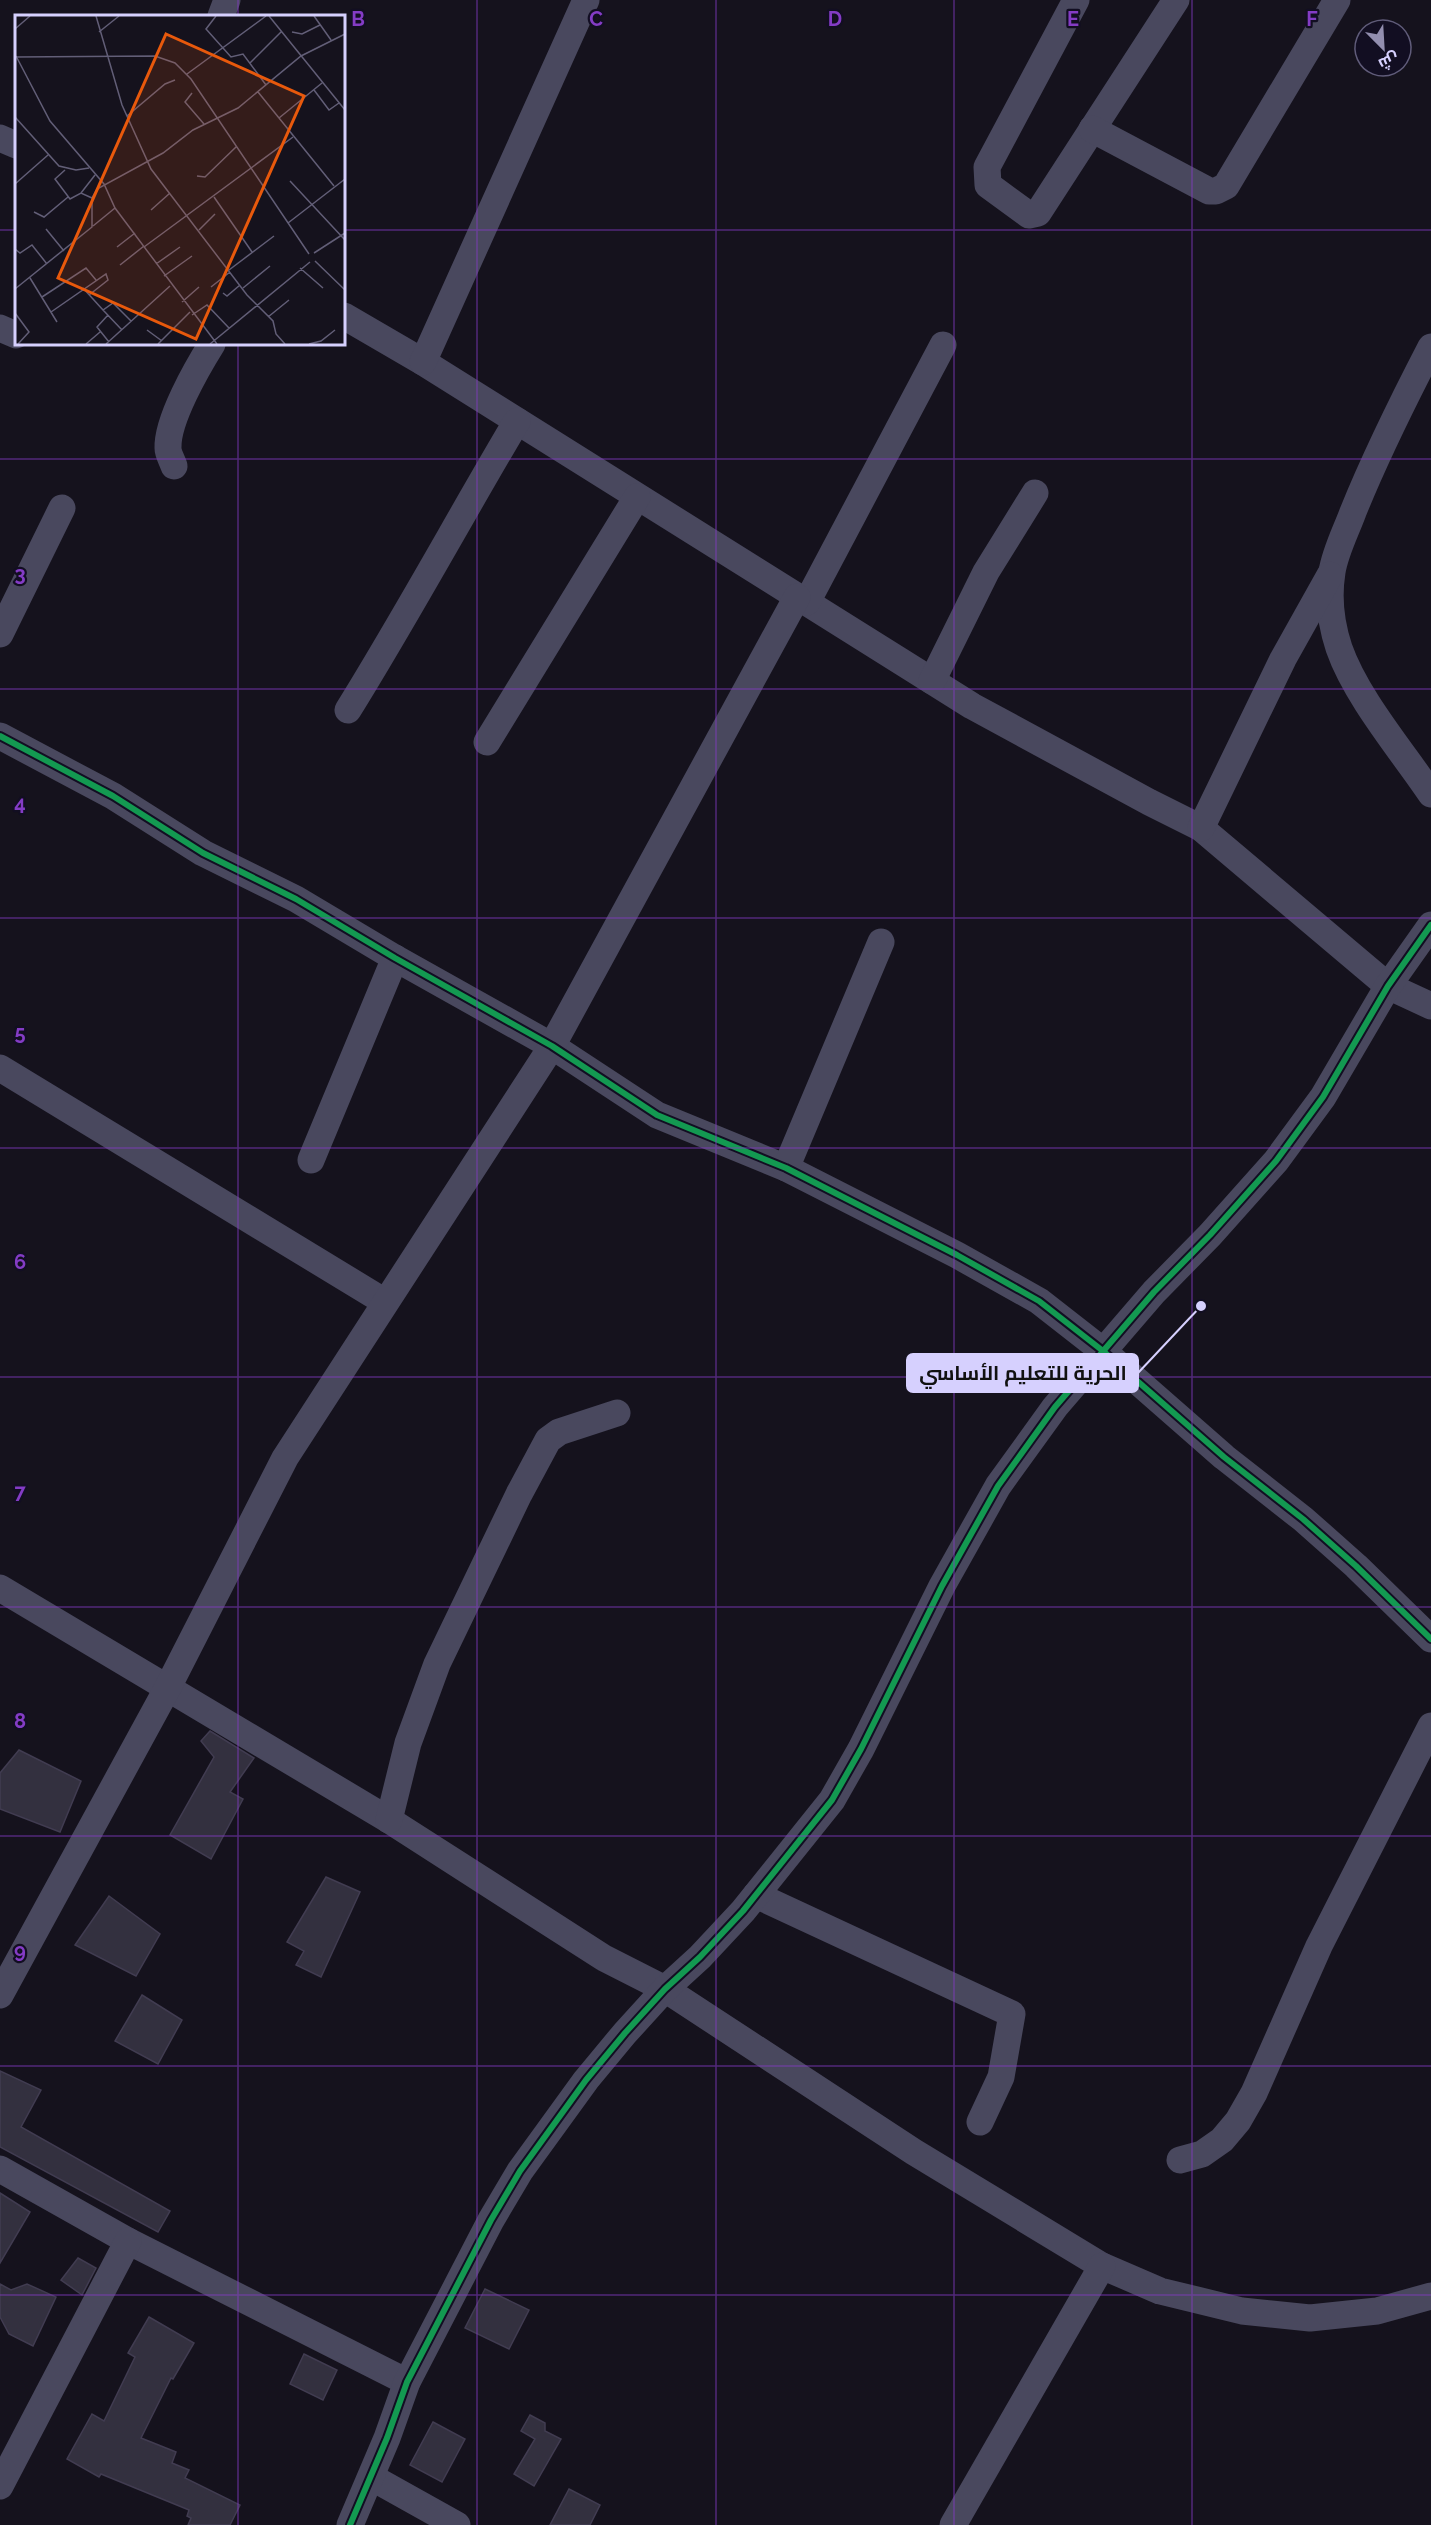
<svg xmlns="http://www.w3.org/2000/svg" width="1431" height="2525" viewBox="0 0 1431 2525" font-family="Raleway,Cairo,sans-serif">
  <rect width="100%" height="100%" fill="#15121d"/>
  <g fill="#33303f" stroke="#413c51" stroke-width="1.5">
    <polygon points="210,1731 254,1758 230,1792 243,1799 211,1859 170,1835 214,1757 201,1741"/>
    <polygon points="19,1750 81,1781 60,1832 0,1809 0,1773"/>
    <polygon points="326,1877 360,1892 321,1977 296,1965 304,1951 287,1942"/>
    <polygon points="109,1896 160,1934 136,1976 75,1945"/>
    <polygon points="142,1995 182,2020 158,2064 115,2041"/>
    <polygon points="0,2071 41,2090 21,2127 170,2211 158,2232 0,2147"/>
    <polygon points="0,2193 30,2212 0,2263"/>
    <polygon points="78,2258 96,2268 82,2295 61,2280"/>
    <polygon points="0,2284 11,2290 27,2284 56,2297 33,2346 9,2334 0,2317"/>
    <polygon points="485,2289 529,2310 509,2349 465,2328"/>
    <polygon points="149,2317 194,2343 173,2379 171,2378 141,2438 176,2452 172,2463 189,2470 185,2478 240,2505 230,2525 188,2525 191,2518 187,2516 189,2510 101,2474 99,2477 67,2459 92,2414 104,2421 135,2357 128,2353"/>
    <polygon points="304,2354 337,2370 323,2400 290,2384"/>
    <polygon points="530,2415 545,2423 545,2431 561,2439 534,2486 514,2474 535,2439 521,2431"/>
    <polygon points="433,2422 465,2439 442,2482 410,2465"/>
    <polygon points="569,2489 600,2505 590,2525 550,2525"/>
  </g>
  <g fill="none" stroke-linecap="round" stroke-linejoin="round">
    <g stroke="#49485e" stroke-width="27">
      <polyline points="1076,0 987,167 988,185 1029,215 1038,213 1176,0"/>
      <polyline points="221,16 227,0"/>
      <polyline points="1092,129 1209,191 1216,191 1226,186 1337,0"/>
      <polyline points="0,138 16,145"/>
      <polyline points="344,316 423,362 972,706 1149,802 1201,828 1388,986 1431,1006"/>
      <polyline points="0,328 16,335"/>
      <path d="M1431 347C1403 401 1376 455 1353 512 1346 531 1335 552 1332 572 1328 597 1331 624 1339 648 1356 697 1402 751 1431 794"/>
      <polyline points="423,362 586,0"/>
      <path d="M174 466C172 460 168 454 168 448 167 420 197 368 212 344"/>
      <polyline points="807,602 943,345"/>
      <polyline points="0,634 62,508"/>
      <polyline points="932,681 986,572 1035,493"/>
      <path d="M348 710C407 615 460 517 517 421"/>
      <polyline points="0,736 113,796 203,853 296,899 395,958 552,1046 657,1115 786,1168 957,1255 1039,1301 1103,1351 1224,1457 1303,1519 1356,1566 1431,1639"/>
      <polyline points="487,742 637,497"/>
      <polyline points="1201,828 1283,659 1330,575"/>
      <polyline points="0,1068 385,1302"/>
      <polyline points="311,1160 395,958"/>
      <polyline points="786,1168 881,942"/>
      <polyline points="0,1588 389,1820 604,1958 665,1989 914,2152 1102,2266 1160,2291 1242,2311 1310,2318 1377,2311 1431,2296"/>
      <polyline points="389,1820 408,1743 437,1664 519,1494 548,1440 559,1432 617,1413"/>
      <polyline points="756,1895 1012,2014 1001,2077 980,2122"/>
      <polyline points="0,1995 167,1689 285,1458 552,1046 797,597"/>
      <polyline points="1180,2160 1202,2154 1222,2140 1238,2121 1254,2093 1319,1946 1431,1726"/>
      <polyline points="0,2169 128,2241 407,2382"/>
      <polyline points="371,2477 457,2525"/>
      <polyline points="0,2486 128,2241"/>
      <polyline points="350,2525 387,2438 407,2382 491,2220 520,2171 586,2080 625,2033 665,1989 700,1957 743,1911 832,1800 861,1749 942,1586 998,1486 1055,1407 1154,1292 1210,1235 1276,1161 1323,1097 1388,986 1431,925"/>
      <polyline points="953,2525 1102,2266"/>
    </g>
    <g stroke="#120e22" stroke-width="10">
      <g id="cycleway">
        <polyline points="0,736 113,796 203,853 296,899 395,958 552,1046 657,1115 786,1168 957,1255 1039,1301 1103,1351 1224,1457 1303,1519 1356,1566 1431,1639"/>
        <polyline points="350,2525 387,2438 407,2382 491,2220 520,2171 586,2080 625,2033 665,1989 700,1957 743,1911 832,1800 861,1749 942,1586 998,1486 1055,1407 1154,1292 1210,1235 1276,1161 1323,1097 1388,986 1431,925"/>
      </g>
    </g>
    <use href="#cycleway" stroke="#139951" stroke-width="6"/>
  </g>
  <path fill="none" stroke="#843cc5" stroke-width="1.5" stroke-opacity="0.55" d="M238 0V16M477 0V2525M716 0V2525M954 0V2525M1192 0V2525M0 230H16M344 230H1431M238 344V2525M0 459H1431M0 689H1431M0 918H1431M0 1148H1431M0 1377H1431M0 1607H1431M0 1836H1431M0 2066H1431M0 2295H1431"/>
  <g transform="translate(15 15)">
    <rect width="330" height="330" fill="#15121d"/>
    <path fill="none" stroke="#625e77" stroke-width="1.5" d="M81 1 107 90 136 154 232 280 258 306 261 319 270 329M201 1 191 14 216 42 228 39 251 70M254 1 330 95M299 1 316 25M0 14 15 1M84 17 104 1M277 17 287 19 305 10M1 41 35 106 89 169 100 193 202 329M0 42 140 41 160 48 176 64 294 239M235 48 266 17M172 59 251 1M299 75 314 95 324 88M243 77 319 171M177 78 170 87 189 109M112 101 150 69 160 65M0 102 44 151 61 155 74 153M264 103 307 68M50 155 40 164 55 184 66 178 77 183M182 161 190 162 221 132M275 166 330 225M0 169 33 140M66 178 80 160M199 182 237 237M136 195 155 178M19 197 29 202 53 182M273 208 330 164M78 211 100 193M31 214 49 236M184 215 200 199M102 232 120 218M129 232 278 122M0 234 5 238 17 230 32 249M299 238 330 218M300 246 330 275M141 249 165 232M105 250 129 231M285 253 308 273M214 255 259 221M149 261 177 241M15 263 42 307M196 272 215 257M68 273 88 295 98 288 116 306M228 273 255 251M0 274 77 212V183L82 174 148 138 178 115 223 93 286 41 330 19M208 278 212 281 225 270M27 282 71 253 81 265M167 287 184 272M88 295 107 315M36 297 91 259 93 265 74 280M0 298 14 317 3 329M93 300 82 312 94 327M177 300 192 290 214 313M253 302 274 285M132 315 147 326M71 329 85 317M91 329 155 271M143 329 175 297M195 329 295 247M294 329 306 326 320 315"/>
    <path fill="#e8590c" fill-opacity="0.15" stroke="#e8590c" stroke-width="3" d="M151 19 289 81 181 324 43 263Z"/>
    <rect width="330" height="330" fill="none" stroke="#d6d0fe" stroke-width="3"/>
  </g>
  <g font-size="20" text-anchor="middle" font-weight="bold" fill="#843cc5" stroke="#120e22" stroke-width="4.5" stroke-linejoin="round" paint-order="stroke">
    <text x="358" y="26">B</text>
    <text x="596" y="26">C</text>
    <text x="835" y="26">D</text>
    <text x="1073" y="26">E</text>
    <text x="1312" y="26">F</text>
    <text x="20" y="581">3</text>
    <text x="20" y="810">4</text>
    <text x="20" y="1040">5</text>
    <text x="20" y="1269">6</text>
    <text x="20" y="1499">7</text>
    <text x="20" y="1728">8</text>
    <text x="20" y="1958">9</text>
  </g>
  <path fill="none" stroke="#d6d0fe" stroke-width="2" d="M1201 1306L1138 1373"/>
  <circle fill="#d6d0fe" stroke="#120e22" stroke-width="2" cx="1201" cy="1306" r="6"/>
  <rect fill="#d6d0fe" stroke="#d6d0fe" stroke-width="2" x="907" y="1354" width="231" height="38" rx="6"/>
  <g font-size="20" text-anchor="middle" font-weight="bold" fill="#111">
    <text x="1023" y="1380">الحرية للتعليم الأساسي</text>
  </g>
  <g transform="translate(1383 48) rotate(156)"><circle r="28" fill="#120e22" stroke="#605c7a" stroke-width="1.5"/>
  <path d="M0-4.5L10 22L0 15L-10 22Z" fill="#928eaf"/>
  <text y="-9" font-size="16" font-weight="bold" text-anchor="middle" fill="#d6d0fe">ش</text>
  </g>
</svg>
